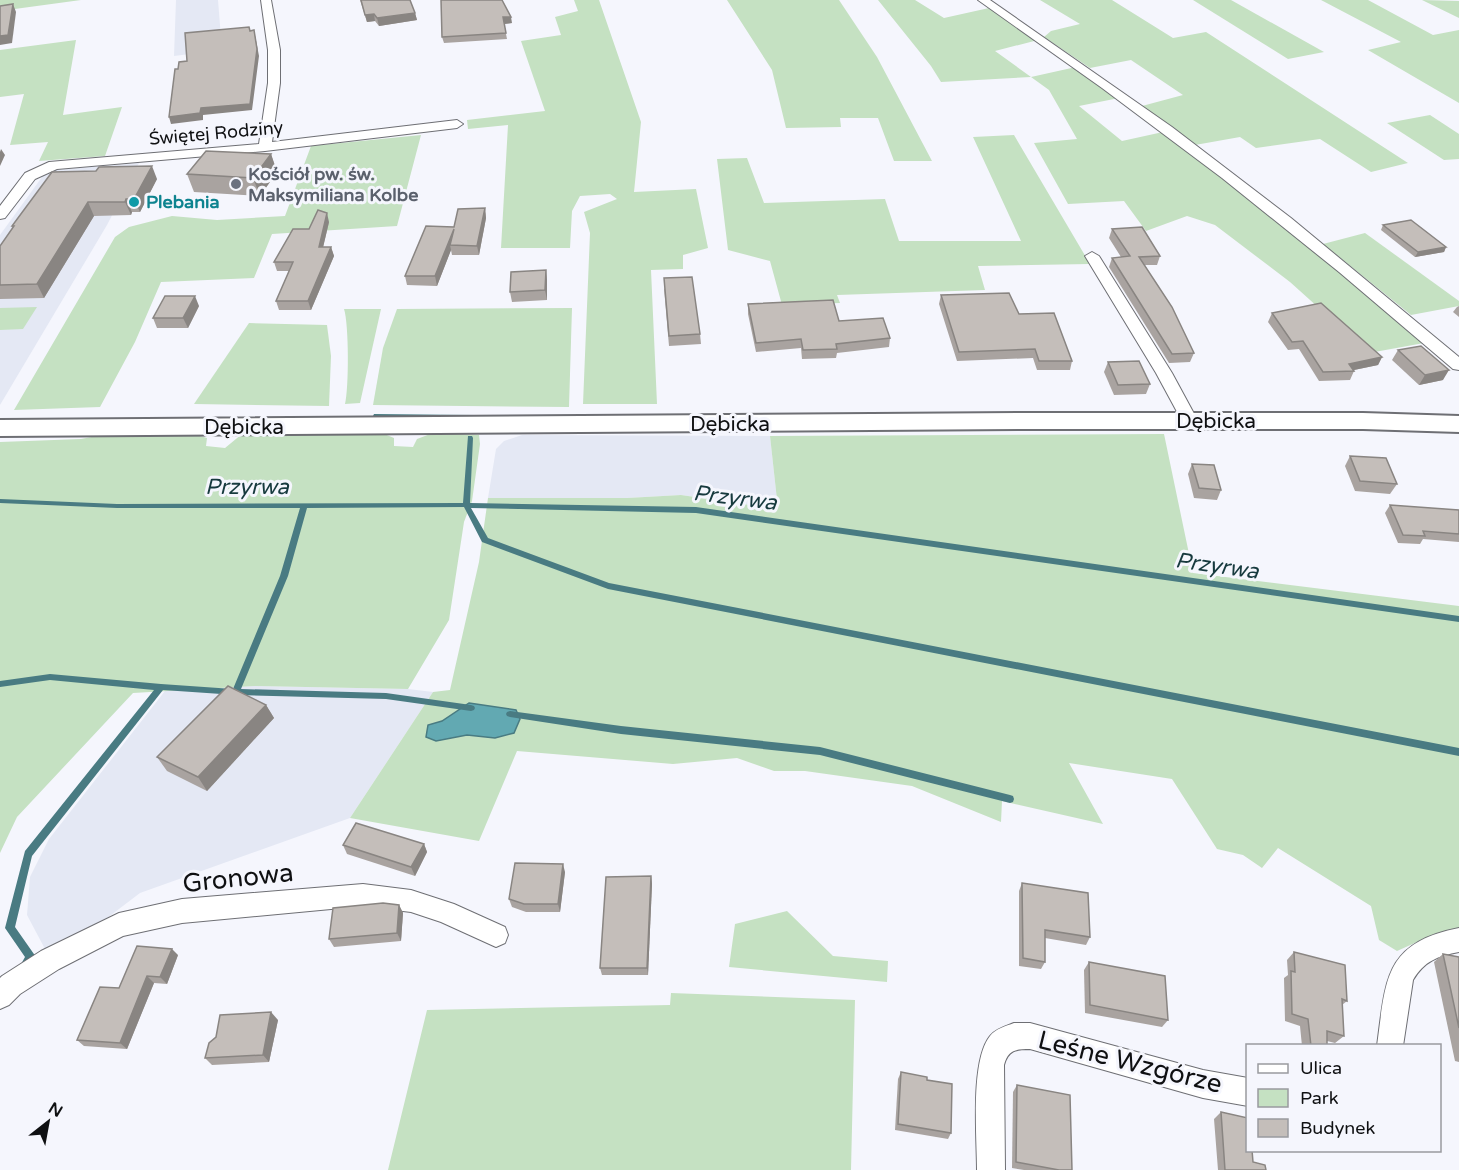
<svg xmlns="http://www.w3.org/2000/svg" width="1459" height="1170" viewBox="0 0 1459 1170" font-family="'Varela Round',sans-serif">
  <rect width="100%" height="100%" fill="#f5f6fd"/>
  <g fill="#e4e8f4">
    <polygon points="176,0 218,0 222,50 174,56"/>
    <polygon points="139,163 107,225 0,405 0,235 45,173 54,170"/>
    <polygon points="522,435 770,436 778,509 681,495 627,498 488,498 496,449 504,441"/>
    <polygon points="255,686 408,689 433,692 350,818 140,893 90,931 45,949 27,915 30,877 49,839 165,691"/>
  </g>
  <g fill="#c5e1c2">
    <polygon points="0,0 81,0 0,11"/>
    <polygon points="574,0 599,0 641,122 634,192 696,189 708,248 683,255 683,269 651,270 657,404 583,404 590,233 584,212 617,199 610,194 580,196 572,211 570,248 501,248 508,125 468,129 467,120 545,111 521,41 561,35 555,17 578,11"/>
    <polygon points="727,0 839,0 877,57 932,161 894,161 878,118 840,118 841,127 786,128 772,70"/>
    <polygon points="878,0 915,0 944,18 989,8 1038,40 995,51 1031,77 1076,67 1119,98 1079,106 1122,141 1163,132 1339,268 1424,343 1369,353 1290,282 1215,225 1187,216 1146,231 1124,201 1068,204 1034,143 1077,139 1049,90 1031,77 941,82 931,66"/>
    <polygon points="1040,0 1112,0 1173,38 1206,32 1408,163 1371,172 1320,139 1256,148 1240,137 1195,145 1142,106 1183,95 1131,60 1090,68 1044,37 1051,31 1080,24"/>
    <polygon points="1193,0 1231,0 1324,52 1288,59"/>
    <polygon points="1321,0 1368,0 1433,35 1459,30 1459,103 1368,50 1401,42"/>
    <polygon points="1422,0 1459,1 1459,18"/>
    <polygon points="76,40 63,115 122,107 105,156 39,161 48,142 10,145 24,94 0,97 0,50"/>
    <polygon points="1430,115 1459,134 1459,159 1444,160 1387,123"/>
    <polygon points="421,135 397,226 272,234 254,278 161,282 135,342 100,407 14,410 115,237 129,227 172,216 217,220 285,216 311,146"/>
    <polygon points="1014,135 1090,264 978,266 985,290 837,295 840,303 782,305 770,261 728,250 717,159 747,158 764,203 885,199 899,241 1021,241 973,137"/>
    <polygon points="1365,233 1459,301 1459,306 1411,315 1323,244"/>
    <polygon points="37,307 23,329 0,330 0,308"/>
    <polygon points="572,308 569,407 373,405 383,348 397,309"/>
    <path d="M344 309H381L360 403 345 404C349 389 349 324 344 309Z"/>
    <polygon points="249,323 327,325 331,356 329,406 194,404"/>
    <polygon points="382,433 394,438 394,446 413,447 417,439 433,433 479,435 480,444 472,501 464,522 449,620 408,689 255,686 133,693 17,817 0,853 0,442 81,439 102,435 200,436 207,438 206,446 225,448 242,434"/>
    <polygon points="1164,434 1193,573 1459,606 1459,931 1437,933 1397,951 1379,940 1371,906 1278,848 1262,868 1243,855 1217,849 1172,779 1069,763 1103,824 1002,801 1001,822 912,786 805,771 774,771 737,758 673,764 517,751 479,841 350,818 433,692 450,690 479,562 488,498 627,498 681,495 778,509 770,436"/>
    <polygon points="787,911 833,956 888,961 887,982 729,967 735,924"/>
    <polygon points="671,993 855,1000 851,1170 388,1170 427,1010 670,1005"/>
  </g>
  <polygon fill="#62a9b2" stroke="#497b82" stroke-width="1.5" points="469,703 516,710 520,719 514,733 495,738 467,735 436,741 426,737 428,725 442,721"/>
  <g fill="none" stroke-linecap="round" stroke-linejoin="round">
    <g fill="#497b82" fill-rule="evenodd">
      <polygon points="374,414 474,415 477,417 474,419 376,418 373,416"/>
      <polygon points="468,436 472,436 473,438 470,503 696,507 1459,616 1459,622 696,513 471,508 488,538 609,583 1459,748 1459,756 608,589 482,542 464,507 307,508 288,576 241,689 386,693 471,705 474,706 475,708 474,710 471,711 386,699 236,695 163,690 32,856 15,927 36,957 28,969 25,971 22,969 20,966 25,957 5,928 25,851 154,690 50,680 0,687 0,681 50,674 161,684 233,689 280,576 300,508 117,508 0,503 0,499 117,504 463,503"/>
      <polygon points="510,711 621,726 820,747 1010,795 1013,796 1014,799 1013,802 1010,803 820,755 621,734 510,717 507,716 506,714 507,712"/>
    </g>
    <g stroke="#6e6f74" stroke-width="2">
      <g id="street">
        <polygon points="261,0 271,0 280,50 280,83 272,142 457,120 463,124 457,128 265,151 57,169 35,179 5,218 0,219 0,206 25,173 49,162 259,144 268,83 268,50"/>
        <polygon points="978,0 990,0 1172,127 1291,218 1459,357 1459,370 1453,369 1339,272 1222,178 1102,88"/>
        <polygon points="1092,252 1099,256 1172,373 1198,421 1196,425 1184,425 1182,421 1156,373 1085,256"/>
        <polygon points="363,884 411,890 454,904 505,927 508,935 505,943 496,947 441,922 411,912 363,906 182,923 123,936 59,969 20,994 9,1005 0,1009 0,978 2,976 41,951 119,913 182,899"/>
        <path d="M1459 928V952C1438 956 1424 961 1413 980L1403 1046H1377C1386 979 1384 943 1459 928Z"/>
        <path d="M1014 1023H1030L1203 1070 1248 1078V1106L1203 1098 1030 1049C1016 1049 1008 1050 1004 1065L1005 1170H977C977 1137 970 1061 990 1036 995 1029 1006 1026 1014 1023Z"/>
      </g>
    </g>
    <g stroke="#6e6f74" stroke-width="4">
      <polygon id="secondary" points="1029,413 1363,413 1459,416 1459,432 1363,429 1029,429 0,436 0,420"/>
    </g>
    <use href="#street" fill="#fff" fill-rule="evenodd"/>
    <use href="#secondary" fill="#fff" fill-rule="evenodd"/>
  </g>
  <g fill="#a9a3a0">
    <polygon points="360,0 410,0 415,13 417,20 379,26 375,21 367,22"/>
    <polygon points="441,0 512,23 504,24 507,39 444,43 442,37"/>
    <polygon points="271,154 277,172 260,196 194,192 187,174"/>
    <polygon points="96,171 157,179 140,212 132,212 131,215 94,216 44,298 0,299 0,246 13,228 12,226"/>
    <polygon points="485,208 486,218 479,255 452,255 451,250 437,286 407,285 405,276 454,227"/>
    <polygon points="329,222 323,247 331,247 334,256 311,310 279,310 276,301 289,271 277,271 274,262 309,229"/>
    <polygon points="1383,225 1446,247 1444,252 1415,257 1381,230"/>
    <polygon points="1112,229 1160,256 1157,265 1145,265 1194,353 1190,362 1169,363 1109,267 1112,258 1121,257 1109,238"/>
    <polygon points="546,270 547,280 547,300 512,302 510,292"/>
    <polygon points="664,288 700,334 701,344 669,346"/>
    <polygon points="941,295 1019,314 1072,361 1070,370 1037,370 1033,358 957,361 939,304"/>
    <polygon points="748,304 839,321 890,338 889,347 837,353 836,358 802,359 801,348 756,352 748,314"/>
    <polygon points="199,306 188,328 157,328 153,318"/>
    <polygon points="1459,306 1459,317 1453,312 1457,307"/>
    <polygon points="1272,313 1382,357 1378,365 1354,370 1354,371 1350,380 1319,381 1299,349 1288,350 1268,322"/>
    <polygon points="1398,350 1443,380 1419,385 1392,360"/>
    <polygon points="1108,362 1150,384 1146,394 1114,395 1104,372"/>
    <polygon points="1350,456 1397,484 1390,494 1355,491 1345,466"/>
    <polygon points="1192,464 1221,490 1217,500 1194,498 1188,474"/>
    <polygon points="1390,505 1459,510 1459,542 1423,539 1420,544 1398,543 1385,513"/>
    <polygon points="266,705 274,718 207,791 167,771 157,757"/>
    <polygon points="424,844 427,852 415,876 347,854 343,845"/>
    <polygon points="565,872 560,912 526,912 512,907 509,899"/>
    <polygon points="651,876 652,884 648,975 602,975 600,968"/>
    <polygon points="1022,883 1090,937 1086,945 1045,938 1045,962 1041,969 1019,966 1019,891"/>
    <polygon points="399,905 403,913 401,941 334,947 329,939"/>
    <polygon points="1294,952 1347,1001 1342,1005 1344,1036 1335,1043 1327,1041 1327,1046 1302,1046 1300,1026 1285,1021 1284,978 1288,975 1287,960"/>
    <polygon points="1443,954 1459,957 1459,1062 1455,1061 1434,962"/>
    <polygon points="178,955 167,984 154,983 127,1049 84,1046 77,1040 119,988"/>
    <polygon points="1089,962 1168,1020 1162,1027 1085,1013 1084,970"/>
    <polygon points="278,1020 269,1062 212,1065 205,1058"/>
    <polygon points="901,1072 927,1080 951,1133 948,1139 895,1130 898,1079"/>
    <polygon points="1017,1085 1072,1170 1024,1170 1012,1168 1013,1092"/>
    <polygon points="1221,1112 1253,1162 1266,1170 1218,1170 1214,1119"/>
  </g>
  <g fill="#898582">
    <polygon points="13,4 16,12 12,43 0,45 0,36"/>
    <polygon points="415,13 417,20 379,26 377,18"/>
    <polygon points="374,14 375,21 367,22 365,15"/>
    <polygon points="503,17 511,17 512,23 504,24"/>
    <polygon points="254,30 259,56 252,110 203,115 203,120 171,124 169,117 201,108"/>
    <polygon points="1,149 5,155 0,166 0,152"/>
    <polygon points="271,154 277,172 260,196 253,178"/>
    <polygon points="152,166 157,179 140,212 134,199"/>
    <polygon points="126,199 132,212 131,215 125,202"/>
    <polygon points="88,202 94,216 44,298 37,284"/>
    <polygon points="485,208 486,218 479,255 477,246"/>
    <polygon points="327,213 329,222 321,256 319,247"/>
    <polygon points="454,229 450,245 451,250 437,286 435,276"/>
    <polygon points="331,247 334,256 311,310 308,301"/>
    <polygon points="1446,247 1444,252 1415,257 1418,252"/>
    <polygon points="546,270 547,280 547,300 545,290"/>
    <polygon points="195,296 199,306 188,328 183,318"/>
    <polygon points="1382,357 1378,365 1349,371 1349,364"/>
    <polygon points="1449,370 1443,380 1419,385 1425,375"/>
    <polygon points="266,705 274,718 207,791 198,777"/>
    <polygon points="424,844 427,852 415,876 411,867"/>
    <polygon points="563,864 565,872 560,912 558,904"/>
    <polygon points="651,876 652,884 648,975 647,968"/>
    <polygon points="399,905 403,913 401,941 397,933"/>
    <polygon points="172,949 178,955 167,984 160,977"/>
    <polygon points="147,976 154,983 127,1049 120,1043"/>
    <polygon points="271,1012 278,1020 269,1062 263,1055"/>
  </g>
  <g fill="#c4beba" stroke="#898582" stroke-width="1.5">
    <polygon points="361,0 410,0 415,13 377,18 374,14 365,15"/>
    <polygon points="441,0 502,0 511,17 503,17 506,33 442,37"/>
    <polygon points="13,4 8,35 0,36 0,6"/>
    <polygon points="249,27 250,31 254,30 257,49 250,104 201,108 200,113 169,117 175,69 178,69 179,62 187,61 185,33"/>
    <polygon points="206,151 271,154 253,178 187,174"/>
    <polygon points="152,166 134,199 126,199 125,202 88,202 37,284 0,285 0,246 14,226 12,226 52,172 96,171 99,167"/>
    <polygon points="485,208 477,246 450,245 454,229 435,276 405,276 426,226 454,227 458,209"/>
    <polygon points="318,210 327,213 319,247 331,247 308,301 276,301 293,262 274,262 293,229 309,229"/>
    <polygon points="1411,220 1446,247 1418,252 1383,225"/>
    <polygon points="1142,227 1160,256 1139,257 1172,307 1194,353 1172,354 1112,258 1130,256 1112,229"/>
    <polygon points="546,270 545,290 510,292 511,272"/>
    <polygon points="692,277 700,334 669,336 664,278"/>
    <polygon points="1009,293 1019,314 1054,313 1072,361 1039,361 1035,349 959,352 941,295"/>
    <polygon points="165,296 195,296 183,318 153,318"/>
    <polygon points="833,300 839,321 883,318 890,338 836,344 837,349 803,350 801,339 756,343 748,304"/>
    <polygon points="1321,303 1382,357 1349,364 1354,371 1323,372 1303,341 1292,342 1272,313"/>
    <polygon points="1421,346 1449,370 1425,375 1398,350"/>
    <polygon points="1139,361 1150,384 1118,385 1108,362"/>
    <polygon points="1350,456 1386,458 1397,484 1360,481"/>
    <polygon points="1192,464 1214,465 1221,490 1199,488"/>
    <polygon points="1390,505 1459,510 1459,534 1423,531 1425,536 1403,535"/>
    <polygon points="228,686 266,705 198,777 157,757"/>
    <polygon points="356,823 424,844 411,867 343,845"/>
    <polygon points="515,863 563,864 558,904 524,904 509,899"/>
    <polygon points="651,876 647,968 600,968 606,877"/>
    <polygon points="1022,883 1088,893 1090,937 1045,930 1045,962 1023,958"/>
    <polygon points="383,903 399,905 397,933 329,939 333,908"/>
    <polygon points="137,946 172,949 160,977 147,976 120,1043 77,1040 100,987 119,988"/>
    <polygon points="1294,952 1345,965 1347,1001 1342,999 1344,1036 1327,1031 1327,1046 1311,1046 1308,1019 1292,1014 1291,971 1295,972"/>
    <polygon points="1443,954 1459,957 1459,1028"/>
    <polygon points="1089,962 1165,976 1168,1020 1090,1005"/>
    <polygon points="271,1012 263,1055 205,1058 209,1043 216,1037 220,1015"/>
    <polygon points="901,1072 927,1077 927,1080 952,1084 951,1133 898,1124"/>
    <polygon points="1017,1085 1070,1095 1072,1170 1059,1170 1016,1162"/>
    <polygon points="1221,1112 1248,1118 1248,1150 1252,1150 1253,1162 1265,1165 1266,1170 1225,1170"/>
  </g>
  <circle fill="#6b7280" stroke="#f5f6fd" stroke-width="2" cx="236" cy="184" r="6"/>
  <circle fill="#0f9aa8" stroke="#f5f6fd" stroke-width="2" cx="134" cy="202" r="6"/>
  <g text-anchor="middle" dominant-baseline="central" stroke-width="6" stroke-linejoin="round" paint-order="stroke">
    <g font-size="18" fill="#0f1012" stroke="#f5f6fd">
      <text transform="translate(216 133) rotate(-5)">Świętej Rodziny</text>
    </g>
    <g font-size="18" font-weight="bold" fill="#5b616d" stroke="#f5f6fd" text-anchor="start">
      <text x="248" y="174">Kościół pw. św.<tspan x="248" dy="21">Maksymiliana Kolbe</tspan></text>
    </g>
    <g font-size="18" font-weight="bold" fill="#0d838f" stroke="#f5f6fd" text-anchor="start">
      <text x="146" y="202">Plebania</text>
    </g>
    <g font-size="21" fill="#0f1012" stroke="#f5f6fd">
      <text x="1216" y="421">Dębicka</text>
      <text x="730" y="424">Dębicka</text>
      <text x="244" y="427">Dębicka</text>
    </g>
    <g font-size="22" font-style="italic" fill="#173a3e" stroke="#f5f6fd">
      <text x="247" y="487">Przyrwa</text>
      <text transform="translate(735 498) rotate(7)">Przyrwa</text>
      <text transform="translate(1217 566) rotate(8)">Przyrwa</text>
    </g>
    <g font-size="26" fill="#0f1012" stroke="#f5f6fd">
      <text transform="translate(238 878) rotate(-6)">Gronowa</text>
      <text transform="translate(1130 1062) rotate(14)">Leśne Wzgórze</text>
    </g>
  </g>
  <rect x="1246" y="1044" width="195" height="108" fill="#f5f6fd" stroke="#999a9f" stroke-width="1.5"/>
  <rect x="1258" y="1064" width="30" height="9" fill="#ffffff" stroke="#999a9f" stroke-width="1.5"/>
  <text x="1300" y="1074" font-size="18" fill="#0f1012">Ulica</text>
  <rect x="1258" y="1089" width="30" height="18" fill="#c5e1c2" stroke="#999a9f" stroke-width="1.5"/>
  <text x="1300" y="1104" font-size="18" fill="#0f1012">Park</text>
  <rect x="1258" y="1119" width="30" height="18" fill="#c4beba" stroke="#999a9f" stroke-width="1.5"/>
  <text x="1300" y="1134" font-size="18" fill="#0f1012">Budynek</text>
  <g transform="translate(48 1122) rotate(31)" stroke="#f5f6fd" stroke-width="4.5" paint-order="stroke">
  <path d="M0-4.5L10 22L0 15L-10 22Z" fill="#0f1012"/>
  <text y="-9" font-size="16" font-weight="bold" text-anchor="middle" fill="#0f1012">N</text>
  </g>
</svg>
